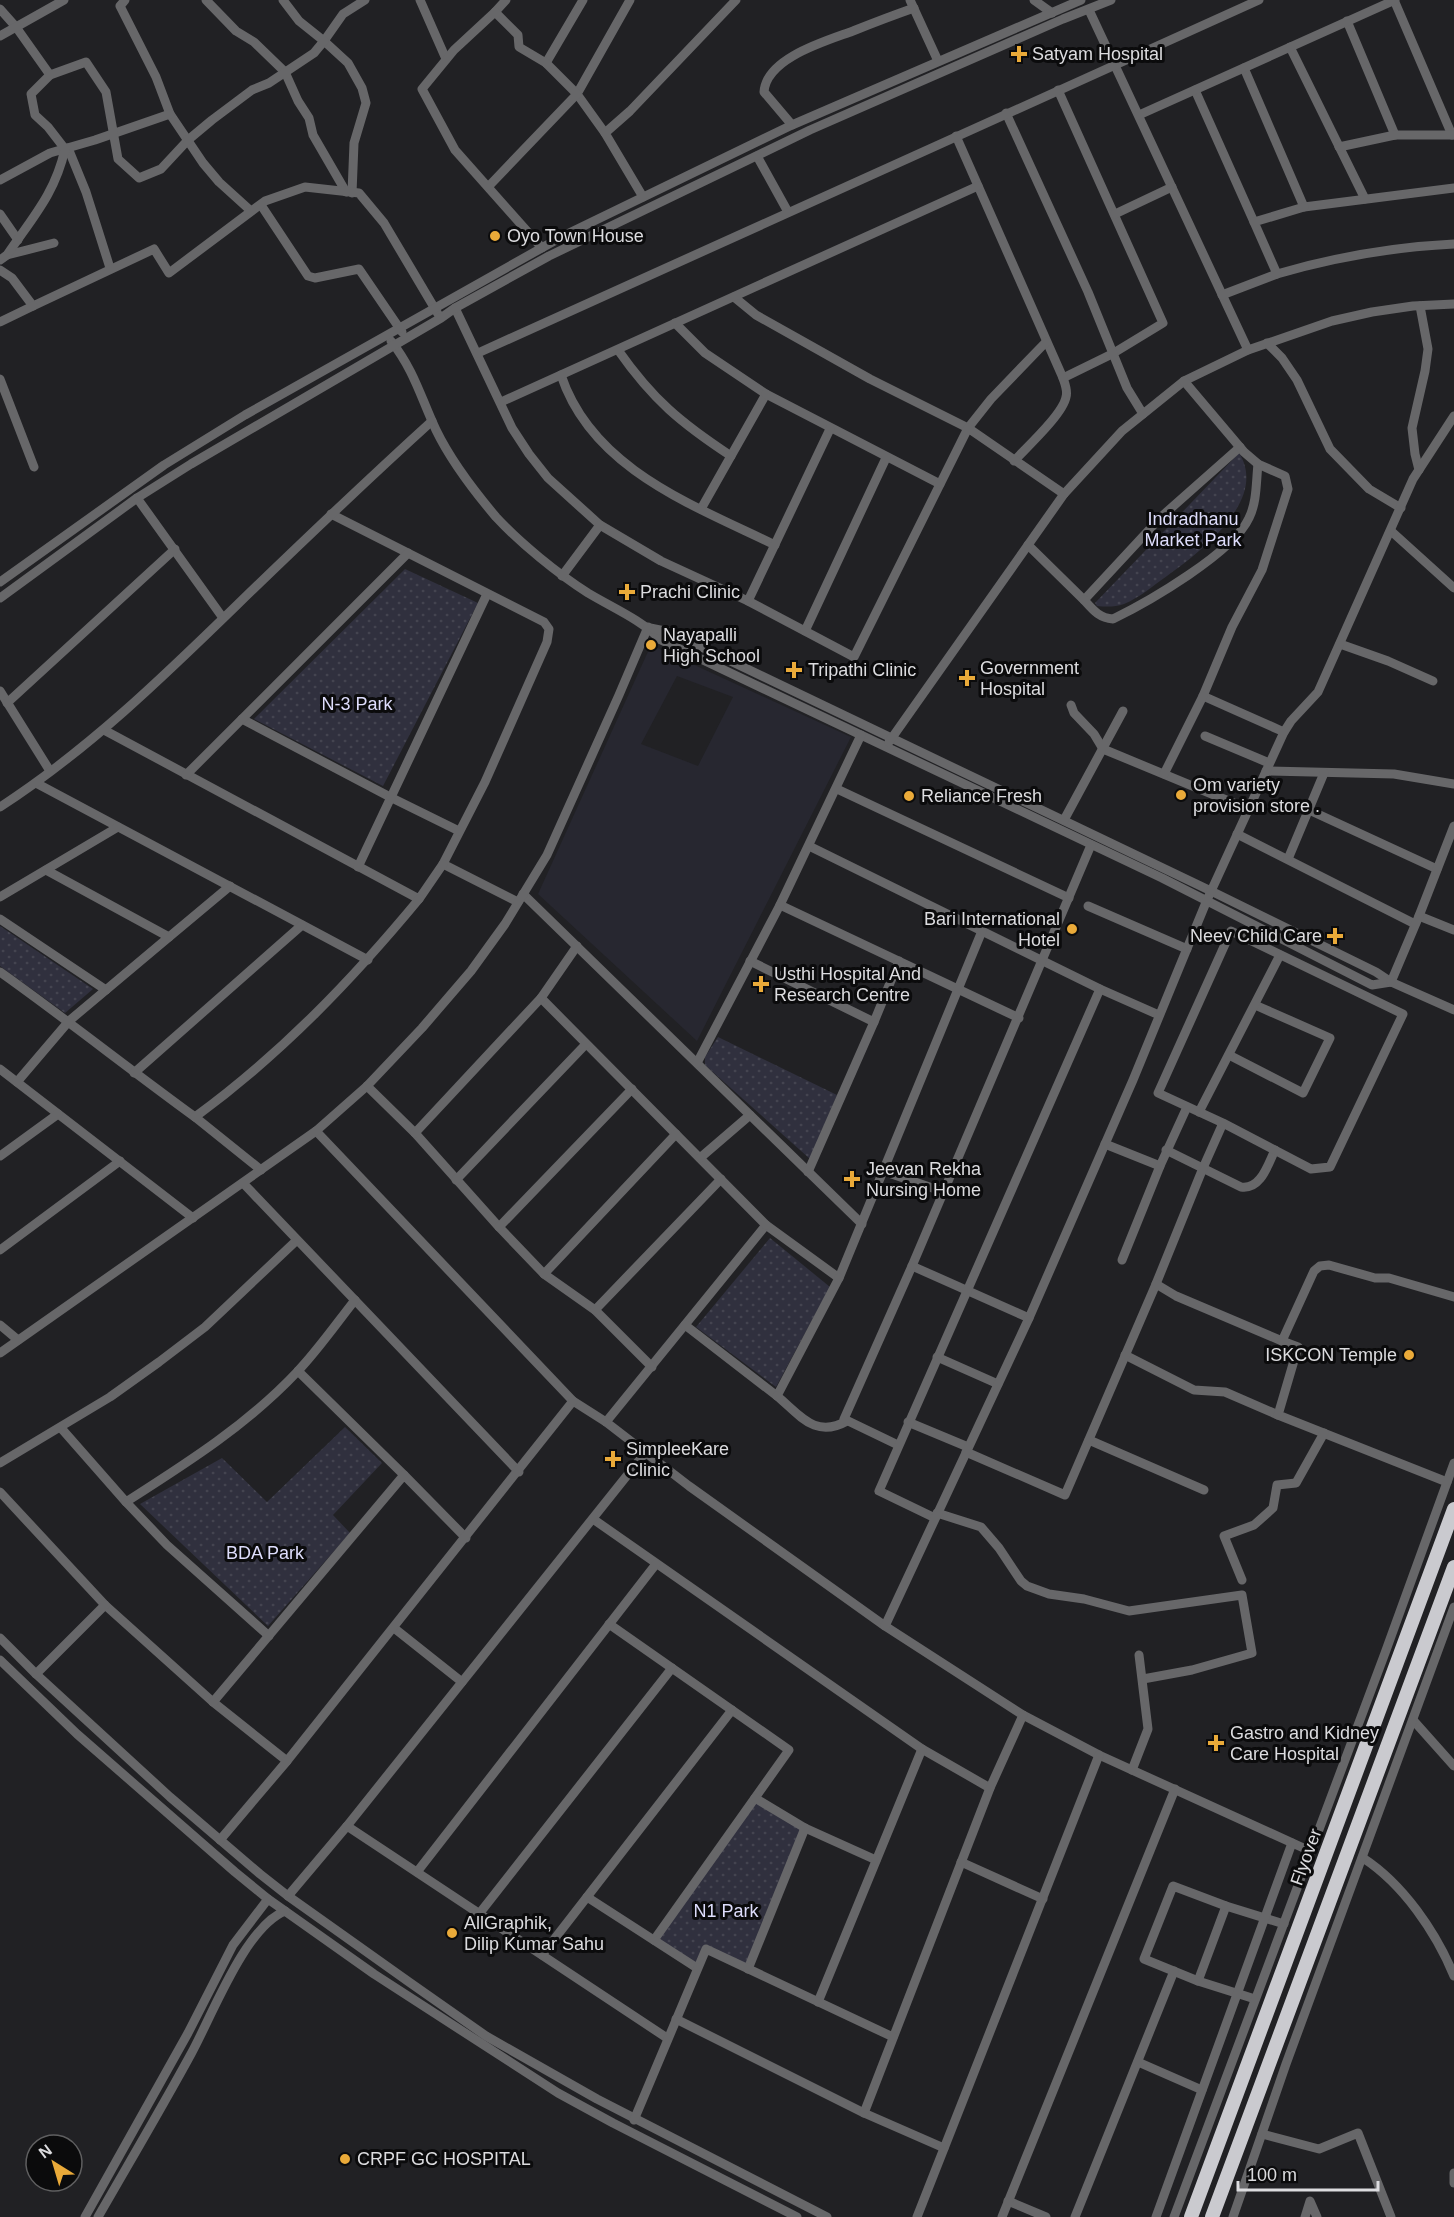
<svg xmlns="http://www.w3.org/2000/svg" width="1454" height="2217" viewBox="0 0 1454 2217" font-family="Arial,sans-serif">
  <defs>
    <pattern id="park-dots" width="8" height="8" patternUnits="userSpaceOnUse" patternTransform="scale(1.5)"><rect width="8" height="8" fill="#30303e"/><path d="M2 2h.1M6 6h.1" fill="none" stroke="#444450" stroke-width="1.8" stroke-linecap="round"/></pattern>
  </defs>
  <rect width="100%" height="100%" fill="#212124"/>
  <path fill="#272730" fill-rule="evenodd" d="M651 645 851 737 697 1041 538 894ZM677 676 733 697 698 766 641 744Z"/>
  <g fill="url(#park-dots)">
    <path d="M1239 453C1269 500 1200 552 1167 576 1154 585 1139 598 1124 604 1115 607 1107 607 1097 606L1095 603Z"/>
    <polygon points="405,569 478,603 383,786 254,719"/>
    <polygon points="0,926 93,989 65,1013 0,966"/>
    <polygon points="718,1037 837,1095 810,1159 705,1065 705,1057"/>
    <polygon points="770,1238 830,1287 776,1387 696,1327"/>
    <polygon points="345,1427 382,1463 333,1515 350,1533 268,1626 140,1504 222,1458 267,1502"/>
    <polygon points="755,1798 805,1828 748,1969 706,1950 697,1968 654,1940"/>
  </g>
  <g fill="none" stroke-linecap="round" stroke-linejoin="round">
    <g stroke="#676769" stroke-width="9">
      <polyline points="125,0 120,6 156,77 170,114 203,163 219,182 251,211"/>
      <polyline points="206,0 236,31 254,42 285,72 298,101 309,118 313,135 346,192"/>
      <polyline points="420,0 446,59"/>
      <polyline points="910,0 938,61"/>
      <polyline points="1034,0 1052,13"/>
      <polyline points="1394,0 1452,135"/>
      <polyline points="0,9 16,27 50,75"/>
      <polyline points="1089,10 1248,350"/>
      <polyline points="495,12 506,0"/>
      <polyline points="1347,21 1395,135"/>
      <polyline points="0,36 64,0"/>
      <polyline points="1290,47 1365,199"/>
      <polyline points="546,63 583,0"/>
      <polyline points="1244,68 1304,207 1454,188"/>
      <polyline points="1058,90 1163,323 1112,354 1063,378"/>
      <polyline points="1195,90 1254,222"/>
      <polyline points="1006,113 1088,292 1127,388 1143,414"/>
      <polyline points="1139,115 1395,0"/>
      <path d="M792 125 764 92C766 58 826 41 853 31 873 23 894 15 914 8"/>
      <polyline points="605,133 577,94 630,0"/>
      <path d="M956 136 1063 378C1065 384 1068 391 1066 397 1063 414 1027 447 1014 461"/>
      <polyline points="1339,147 1395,135 1454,135"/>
      <polyline points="68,148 86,192 110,268"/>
      <polyline points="757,156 788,212"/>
      <polyline points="0,180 50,153 95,140 170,114"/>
      <polyline points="488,187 577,94 546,63 519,47 518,35 495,12 454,50 422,89 455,150 542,248"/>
      <polyline points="352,193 354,143 366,103 362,88 348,63 324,41 343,14 365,0"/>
      <polyline points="643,197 605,133 630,111 736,0"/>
      <polyline points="261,205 308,276 315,278 359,269 402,332"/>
      <polyline points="0,214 18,240"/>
      <polyline points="1115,214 1172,187"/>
      <polyline points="7,255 54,243"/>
      <path d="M0 260 7 255C32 218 55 194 65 149L48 127 35 115 31 94 50 75 86 62 106 92 118 159 139 178 161 169 188 140 212 120 252 90 269 83 314 53 324 41 299 21 283 0"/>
      <polyline points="0,270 12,278 33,306 154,249 169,273 265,201 305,187 359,193 384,223 438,314"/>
      <path d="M1277 274C1335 257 1393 247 1454 244"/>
      <polyline points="1222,295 1277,274 1254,222 1304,207"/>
      <polyline points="734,297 756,315 870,379 968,428 991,399 1046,342"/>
      <polyline points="455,308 512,428 529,454 548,478 600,525 661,561 748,601 854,657 968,428 1064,494"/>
      <polyline points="0,322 33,306"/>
      <polyline points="675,323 705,353 766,394 701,509"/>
      <path d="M391 341C414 370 421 398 436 430 451 461 474 491 496 517 520 543 558 574 588 593 613 608 640 619 661 640L1162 878 1372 985 1391 982"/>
      <polyline points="1267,343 1282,358 1297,380 1330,449 1369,489 1401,508"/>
      <path d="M618 350C653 400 681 423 731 456"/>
      <polyline points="478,353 1259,0"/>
      <path d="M561 375C592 469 693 505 775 545"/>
      <polyline points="0,379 34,467"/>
      <polyline points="766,394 940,484"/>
      <polyline points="501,402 978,186"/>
      <polyline points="1419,470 1415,454 1412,428 1425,371 1428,349 1420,306"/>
      <polyline points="137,498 223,618"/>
      <polyline points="331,514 544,622 549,629 547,642 485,782 443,864 518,902"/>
      <polyline points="1391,531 1454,588"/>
      <polyline points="1028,545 1084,600 1161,517 1240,447"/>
      <polyline points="562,576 600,525"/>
      <polyline points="0,582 164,465 245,415 563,236 792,125 1081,0"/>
      <polyline points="0,598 137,498 191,464 441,318 455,308 549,256 810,130 1063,19 1111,0"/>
      <path d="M1084 600C1093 610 1099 618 1113 619 1148 602 1233 553 1249 518 1257 502 1256 482 1258 464"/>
      <polyline points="748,601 830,429"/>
      <polyline points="650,628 670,632 1211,891 1376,972 1391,982 1454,1010"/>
      <polyline points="805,631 886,458"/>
      <polyline points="1340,644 1388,661 1433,681"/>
      <polyline points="0,691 50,771"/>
      <polyline points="1203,696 1284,732"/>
      <polyline points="7,703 175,549"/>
      <polyline points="1071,705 1074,713 1094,734 1103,749 1248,809"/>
      <polyline points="242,719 392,798 459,831"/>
      <polyline points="104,730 419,899 443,864"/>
      <polyline points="1205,736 1269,763"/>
      <polyline points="889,742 1064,494 1122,431 1184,381 1248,350 1332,321 1372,312 1413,306 1454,304"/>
      <polyline points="1266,771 1394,774 1454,784"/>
      <polyline points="1164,774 1203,696 1232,627 1262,570 1288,489 1285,476 1258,464 1244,452 1184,381"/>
      <polyline points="186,775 408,553"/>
      <polyline points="36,783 368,960"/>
      <polyline points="837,789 1069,898"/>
      <path d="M0 807C88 750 163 677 238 604 302 542 366 481 432 421"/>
      <polyline points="1309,810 1437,869"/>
      <polyline points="1064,820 1123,711"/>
      <polyline points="1237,834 1415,924"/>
      <polyline points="809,846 1100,989 1159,1015"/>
      <polyline points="1288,859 1324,773"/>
      <polyline points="358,867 487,594"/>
      <polyline points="523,894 862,1224"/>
      <polyline points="0,897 118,827"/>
      <polyline points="780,905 1019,1018"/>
      <polyline points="1088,906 1187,949"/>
      <polyline points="1419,916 1454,930"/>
      <polyline points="0,919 106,990"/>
      <polyline points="982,931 839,1278 766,1225 606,1422 689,1486 885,1626 1023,1715 1099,1755 1310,1851"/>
      <polyline points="169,937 230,886"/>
      <polyline points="750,961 874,1022 899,961"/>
      <path d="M0 972C66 1019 129 1069 195 1117"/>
      <polyline points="1391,982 1419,916 1454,826"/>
      <polyline points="541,998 766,1225"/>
      <polyline points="1229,1055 1303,1093 1330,1038 1255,1005"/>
      <polyline points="697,1063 780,905 861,735"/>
      <polyline points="0,1069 193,1218"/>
      <polyline points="134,1073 302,925"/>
      <polyline points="17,1082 69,1021 169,937 46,870"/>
      <polyline points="367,1086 415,1133 499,1227 544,1274 595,1310 652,1367"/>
      <polyline points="1199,1112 1280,955"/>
      <polyline points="316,1131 573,1401 606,1422"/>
      <polyline points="415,1133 541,998 577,946"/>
      <polyline points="1105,1144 1160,1166"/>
      <path d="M1166 1150 1241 1187C1261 1190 1268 1164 1275 1150"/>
      <polyline points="0,1156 58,1114"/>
      <polyline points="700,1158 750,1115"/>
      <path d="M261 1170 195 1117C280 1055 352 980 419 899"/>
      <polyline points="883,1171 944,1192"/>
      <polyline points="808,1172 874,1022"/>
      <polyline points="456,1180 586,1044"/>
      <polyline points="243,1183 519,1472"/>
      <polyline points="499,1227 632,1089"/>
      <polyline points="0,1250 120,1161"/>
      <polyline points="1122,1260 1160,1166 1187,1107"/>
      <polyline points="912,1266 1029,1318"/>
      <polyline points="544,1274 676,1134"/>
      <polyline points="1156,1284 1203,1168 1223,1123 1311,1169 1330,1167 1403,1014 1231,931 1158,1093 1223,1123"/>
      <polyline points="595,1310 721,1179"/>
      <polyline points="0,1325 18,1340"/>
      <polyline points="685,1325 777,1396 839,1278"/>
      <polyline points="0,1353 316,1131 367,1086 422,1028 471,971 505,924 547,855 619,695 648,627"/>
      <polyline points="1125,1355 1194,1390 1225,1392 1278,1415"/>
      <polyline points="937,1357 998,1384"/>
      <polyline points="298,1371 404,1475"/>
      <path d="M777 1396C800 1415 815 1439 847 1421"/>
      <polyline points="908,1422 968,1447"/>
      <path d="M61 1428 126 1502C187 1463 247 1425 297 1372 318 1350 336 1324 355 1300"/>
      <polyline points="1089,1440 1204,1490"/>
      <polyline points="898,1445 844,1419 912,1266 1091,845"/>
      <polyline points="966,1452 1065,1495 1156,1284 1176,1296 1282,1341"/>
      <polyline points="0,1463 110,1397 159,1362 205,1327 297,1240"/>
      <polyline points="1447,1482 1278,1415 1298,1347 1282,1341 1314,1271 1320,1266 1329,1265 1375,1278 1389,1278 1454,1297"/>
      <polyline points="0,1492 105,1605 213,1702 287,1761"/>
      <polyline points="126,1502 167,1545 269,1636"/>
      <polyline points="937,1513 981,1527 999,1548 1021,1581 1027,1586 1049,1594 1084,1599 1129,1611 1242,1595 1252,1653 1192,1670 1143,1679"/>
      <polyline points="935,1518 879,1491 1100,989"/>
      <polyline points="593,1519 922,1749 990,1788"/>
      <polyline points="1242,1580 1224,1536 1254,1525 1273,1508 1277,1485 1296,1483 1324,1433"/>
      <polyline points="609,1624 789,1750 654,1940"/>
      <polyline points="885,1626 1029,1318 1133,1080 1207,900 1284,732 1291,721 1318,692 1413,479 1454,416"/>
      <polyline points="394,1628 462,1682"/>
      <polyline points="0,1638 36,1674 170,1797 260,1874 288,1896 409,1982 486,2036 597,2099 827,2217"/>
      <polyline points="0,1660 77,1734 235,1872 268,1899 374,1974 558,2093 613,2123 797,2217"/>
      <polyline points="36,1674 105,1605"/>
      <polyline points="213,1702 404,1475 466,1538"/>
      <polyline points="1413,1720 1454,1766"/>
      <polyline points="1132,1770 1148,1729 1139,1655"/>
      <polyline points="755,1798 805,1828 876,1860"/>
      <polyline points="347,1826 667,2038"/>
      <polyline points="220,1840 287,1761 573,1401"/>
      <path d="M1363 1858C1403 1884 1436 1932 1454 1976"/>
      <polyline points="961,1862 1043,1899"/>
      <polyline points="417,1872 656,1564"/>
      <polyline points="288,1896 347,1826 645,1453"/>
      <polyline points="587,1897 697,1968"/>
      <polyline points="479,1914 672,1668"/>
      <polyline points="542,1955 732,1710"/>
      <polyline points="748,1969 805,1828"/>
      <polyline points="1198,1981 1226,1906"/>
      <polyline points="1255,1999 1198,1981 1144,1959 1173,1886 1226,1906 1284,1924"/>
      <polyline points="818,2002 922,1749"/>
      <polyline points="676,2019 864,2113 944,2148"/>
      <polyline points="1138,2062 1202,2090"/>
      <polyline points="864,2113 990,1788 1023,1715"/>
      <polyline points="634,2120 706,1949 893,2037"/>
      <polyline points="1262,2134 1319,2149 1358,2133 1391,2217"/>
      <polyline points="1454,2173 1454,2183"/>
      <polyline points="1008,2201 1046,2217"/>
      <polyline points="85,2217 188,2033 233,1945 268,1899"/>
      <path d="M98 2217C129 2163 161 2109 191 2054 212 2016 245 1927 285 1911"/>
      <polyline points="917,2217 1099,1755"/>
      <polyline points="1002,2217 1175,1789"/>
      <polyline points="1075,2217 1174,1971"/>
      <polyline points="1156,2217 1292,1843"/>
      <polyline points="1174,2217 1385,1653 1454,1463"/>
      <polyline points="1233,2217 1286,2064 1454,1607"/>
      <polyline points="1305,2217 1310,2201 1317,2217"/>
    </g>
    <g stroke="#cacacf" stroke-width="14">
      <polyline points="1191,2217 1454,1509"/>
      <polyline points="1212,2217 1454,1567"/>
    </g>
  </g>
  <g fill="#eaaa39" stroke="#0b0b0c" stroke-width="2">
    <path d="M1016 45h6v6h6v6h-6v6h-6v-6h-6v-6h6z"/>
    <circle cx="495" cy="236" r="6"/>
    <path d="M624 583h6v6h6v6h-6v6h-6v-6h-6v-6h6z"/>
    <circle cx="651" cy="645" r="6"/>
    <path d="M791 661h6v6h6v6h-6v6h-6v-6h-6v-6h6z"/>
    <path d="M964 669h6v6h6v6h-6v6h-6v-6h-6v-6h6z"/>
    <circle cx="1181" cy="795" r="6"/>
    <circle cx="909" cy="796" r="6"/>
    <circle cx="1072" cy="929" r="6"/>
    <path d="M1332 927h6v6h6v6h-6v6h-6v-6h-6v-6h6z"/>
    <path d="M758 975h6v6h6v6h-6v6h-6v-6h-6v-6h6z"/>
    <path d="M849 1170h6v6h6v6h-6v6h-6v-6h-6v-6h6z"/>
    <circle cx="1409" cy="1355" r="6"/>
    <path d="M610 1450h6v6h6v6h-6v6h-6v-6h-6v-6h6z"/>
    <path d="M1213 1734h6v6h6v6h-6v6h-6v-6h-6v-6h6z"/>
    <circle cx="452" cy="1933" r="6"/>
    <circle cx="345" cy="2159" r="6"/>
  </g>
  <g text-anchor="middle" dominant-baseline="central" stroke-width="6" stroke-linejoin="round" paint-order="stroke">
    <g font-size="18" fill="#dcdcdf" stroke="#0b0b0c" text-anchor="start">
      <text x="1032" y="54">Satyam Hospital</text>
      <text x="507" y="236">Oyo Town House</text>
      <text x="640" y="592">Prachi Clinic</text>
      <text x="663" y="635">Nayapalli<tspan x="663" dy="21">High School</tspan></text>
      <text x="980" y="668">Government<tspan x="980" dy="21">Hospital</tspan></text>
      <text x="808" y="670">Tripathi Clinic</text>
      <text x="1193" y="785">Om variety<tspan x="1193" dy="21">provision store .</tspan></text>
      <text x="921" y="796">Reliance Fresh</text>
      <text x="1060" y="919" text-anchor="end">Bari International<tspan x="1060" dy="21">Hotel</tspan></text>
      <text x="1322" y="936" text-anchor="end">Neev Child Care</text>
      <text x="774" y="974">Usthi Hospital And<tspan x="774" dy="21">Research Centre</tspan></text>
      <text x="866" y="1169">Jeevan Rekha<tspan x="866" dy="21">Nursing Home</tspan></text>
      <text x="1397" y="1355" text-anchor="end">ISKCON Temple</text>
      <text x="626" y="1449">SimpleeKare<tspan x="626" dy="21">Clinic</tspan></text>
      <text x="1230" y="1733">Gastro and Kidney<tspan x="1230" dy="21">Care Hospital</tspan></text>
      <text x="464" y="1923">AllGraphik,<tspan x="464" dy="21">Dilip Kumar Sahu</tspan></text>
      <text x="357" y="2159">CRPF GC HOSPITAL</text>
    </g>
    <g font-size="18" fill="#deddfc" stroke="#0b0b0c">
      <text x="1193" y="519">Indradhanu<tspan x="1193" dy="21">Market Park</tspan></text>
      <text x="357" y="704">N-3 Park</text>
      <text x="265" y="1553">BDA Park</text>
      <text x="726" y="1911">N1 Park</text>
    </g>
    <g font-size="18" fill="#dcdcdf" stroke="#0b0b0c">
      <text transform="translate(1306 1857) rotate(-70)">Flyover</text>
    </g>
  </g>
  <g transform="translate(54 2163) rotate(323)"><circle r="28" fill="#0b0b0c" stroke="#5f5f60" stroke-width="1.5"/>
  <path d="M0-4.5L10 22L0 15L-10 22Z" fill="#eaaa39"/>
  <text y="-9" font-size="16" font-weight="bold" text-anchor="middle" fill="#dcdcdf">N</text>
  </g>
  <path d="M1238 2181v9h140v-9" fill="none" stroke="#dcdcdf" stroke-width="3"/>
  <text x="1247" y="2181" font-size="18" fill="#dcdcdf" stroke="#0b0b0c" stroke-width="4.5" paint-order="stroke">100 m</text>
</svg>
